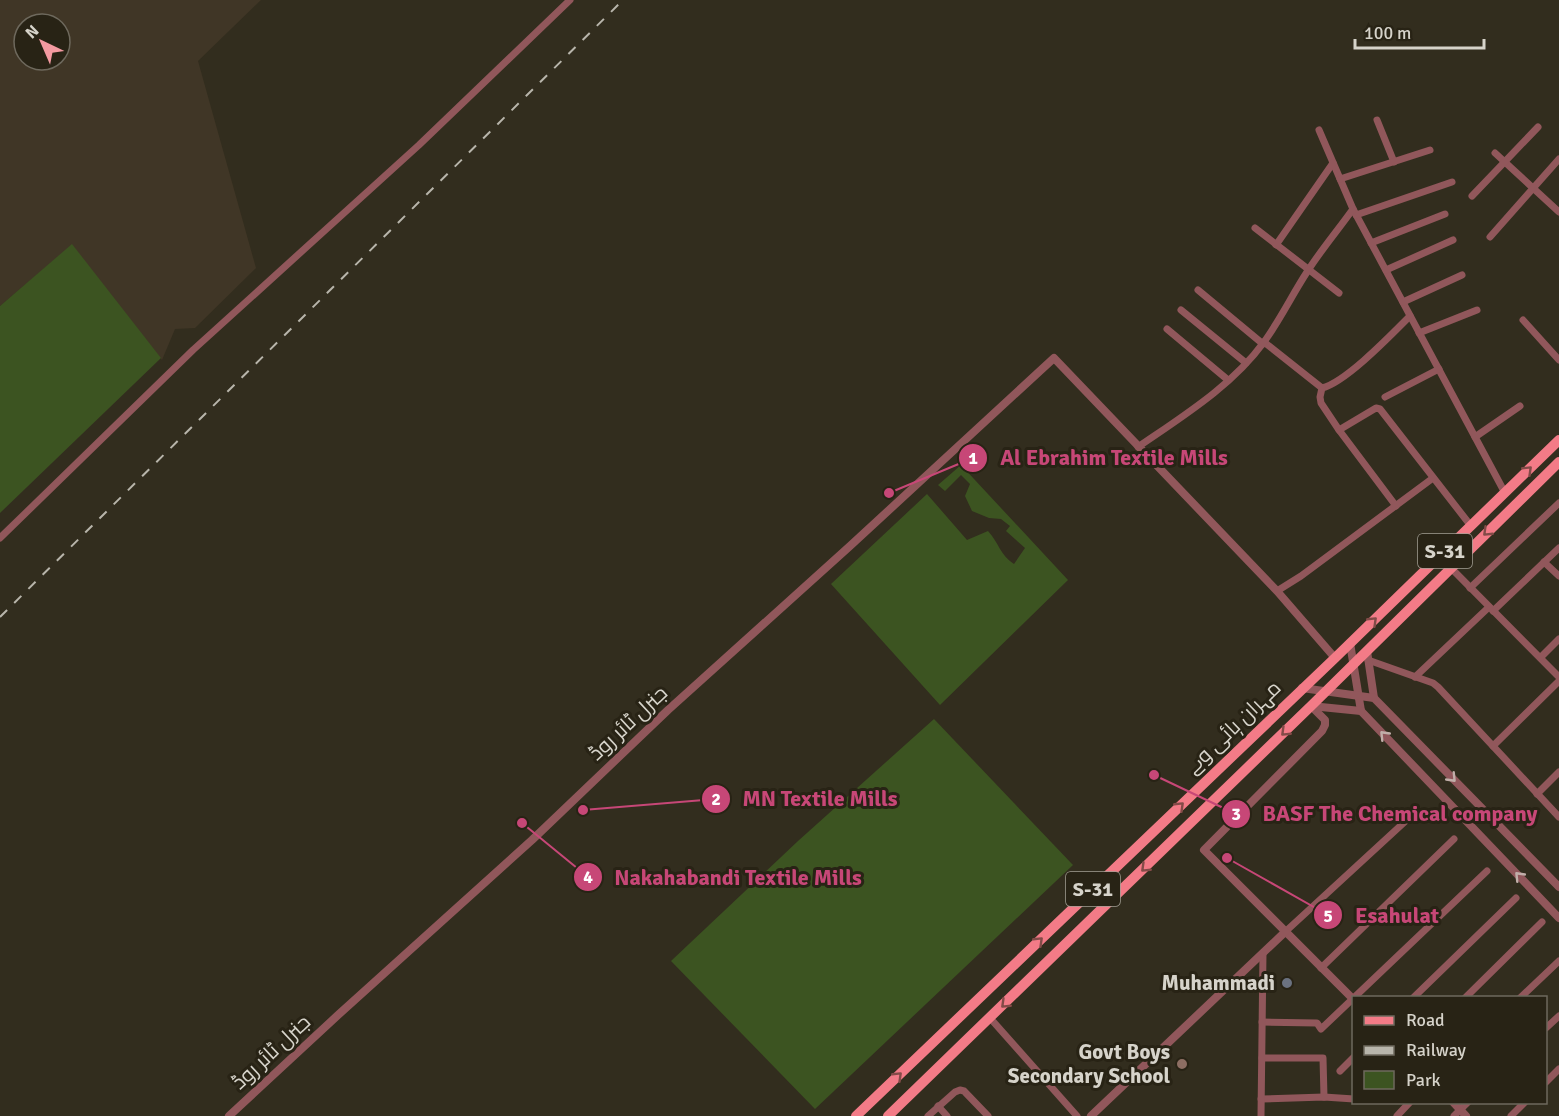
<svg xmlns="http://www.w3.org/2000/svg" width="1559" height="1116" viewBox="0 0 1559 1116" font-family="Signika,Cairo,sans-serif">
  <rect width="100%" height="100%" fill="#322d1e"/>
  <path fill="#403626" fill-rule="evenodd" d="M0 0H261L198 61 256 268 195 328 175 329 162 360 72 245 0 306ZM24 24H60V60H24Z"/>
  <g fill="#3c5421">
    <polygon points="72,244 161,358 0,513 0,306"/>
    <path d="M961 465 1068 580 940 705 831 584 927 494 967 540 988 531C999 543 1000 555 1014 564L1025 548 1006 531 1010 526 1001 519 989 518 972 511 965 496 970 484 961 475 945 491 938 485Z"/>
    <polygon points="934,719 1073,865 815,1109 671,961 798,841"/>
  </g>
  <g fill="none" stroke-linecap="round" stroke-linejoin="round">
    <g stroke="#91575b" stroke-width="7">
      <polyline points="1377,120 1394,162"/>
      <polyline points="1319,130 1353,209 1505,493"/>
      <polyline points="1495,153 1559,212"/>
      <polyline points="1340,179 1430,150"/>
      <polyline points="1472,196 1538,127"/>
      <polyline points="1356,215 1452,182"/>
      <polyline points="1255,228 1339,293"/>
      <polyline points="1490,237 1559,159"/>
      <polyline points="1371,243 1445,214"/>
      <polyline points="1276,245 1333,163"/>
      <polyline points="1386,270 1453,240"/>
      <polyline points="1198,290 1263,344"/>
      <polyline points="1403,302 1462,275"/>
      <polyline points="1181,310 1246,363"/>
      <polyline points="1523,320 1559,360"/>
      <polyline points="1167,329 1228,380"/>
      <polyline points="1419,333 1477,310"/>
      <path d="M1264 342 1322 388C1346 382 1391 335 1410 316"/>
      <polyline points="1322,388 1320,397 1321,403 1339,430 1396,506"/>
      <polyline points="1385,397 1439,369"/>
      <polyline points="1339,430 1376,408 1380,409 1471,526"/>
      <polyline points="1475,437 1520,406"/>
      <path d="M1138 447C1183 416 1232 386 1264 342 1280 320 1292 295 1307 272 1321 250 1338 230 1353 209"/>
      <polyline points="0,538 193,350 419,145 570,0"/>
      <polyline points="1544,562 1559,576"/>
      <polyline points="1451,568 1559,677"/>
      <polyline points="1470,588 1559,503"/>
      <polyline points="1277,591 1301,576 1433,478"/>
      <polyline points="1493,611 1559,548"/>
      <polyline points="1541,657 1559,639"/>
      <polyline points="1368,660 1433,683 1438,687 1559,817"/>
      <polyline points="1415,677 1489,607"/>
      <polyline points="1493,746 1559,681"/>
      <polyline points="1537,794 1559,772"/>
      <polyline points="1285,932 1410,817"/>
      <polyline points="1321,968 1454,839"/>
      <polyline points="1413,998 1516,898"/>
      <polyline points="1465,998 1542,922"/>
      <polyline points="1520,998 1559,961"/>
      <polyline points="990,1018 1077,1116"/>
      <polyline points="1262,1022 1317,1023 1321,1029 1487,871"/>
      <polyline points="1546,1028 1559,1016"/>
      <polyline points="1262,1058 1323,1058 1324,1097"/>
      <polyline points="1340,1071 1354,1057"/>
      <polyline points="1546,1082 1559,1069"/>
      <polyline points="1261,1099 1324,1097 1354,1099"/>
      <polyline points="938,1106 947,1116"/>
      <polyline points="928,1116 955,1092 960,1090 964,1091 988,1116"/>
      <polyline points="1261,1116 1263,953"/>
      <polyline points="1397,1116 1410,1102"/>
      <polyline points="1454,1116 1468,1102"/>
      <polyline points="1511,1116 1525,1102"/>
    </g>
    <g stroke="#91575b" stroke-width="8">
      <polyline points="1350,643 1361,711 1559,918"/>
      <polyline points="1367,651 1374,698"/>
      <polyline points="1302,688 1374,698 1559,887"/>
      <polyline points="1311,706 1325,720 1325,725 1322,731 1204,850 1354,1000"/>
      <polyline points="1311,706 1361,711"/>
      <polyline points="1453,1102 1466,1116"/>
      <polyline points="229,1116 338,1015 532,840 668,710 850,546 1054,358 1277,591 1335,658"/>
      <polyline points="1091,1116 1285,932"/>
    </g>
    <g stroke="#f37b87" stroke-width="10">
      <polyline points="856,1116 1335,658 1559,440"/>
      <polyline points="888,1116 1311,706 1559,462"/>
    </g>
    <polyline stroke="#b8b5ab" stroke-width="2" stroke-dasharray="10 10" stroke-linecap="butt" points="0,617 623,0"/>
  </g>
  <defs><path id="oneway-chevron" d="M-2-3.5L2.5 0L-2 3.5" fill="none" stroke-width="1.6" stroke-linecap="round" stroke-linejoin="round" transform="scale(1.5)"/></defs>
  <g stroke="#834b48">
    <use href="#oneway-chevron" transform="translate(1528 470) rotate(-44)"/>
    <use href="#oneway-chevron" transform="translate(1487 532) rotate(136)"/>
    <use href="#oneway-chevron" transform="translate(1373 621) rotate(-44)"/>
    <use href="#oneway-chevron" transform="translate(1285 732) rotate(136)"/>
    <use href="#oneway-chevron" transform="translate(1180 806) rotate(-44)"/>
    <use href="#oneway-chevron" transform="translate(1145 868) rotate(136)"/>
    <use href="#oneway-chevron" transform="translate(1039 941) rotate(-44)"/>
    <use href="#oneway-chevron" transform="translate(1005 1004) rotate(136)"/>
    <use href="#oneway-chevron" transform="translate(898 1076) rotate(-44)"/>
  </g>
  <g stroke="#c1aea9">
    <use href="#oneway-chevron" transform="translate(1384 735) rotate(-134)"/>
    <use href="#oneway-chevron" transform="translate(1452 778) rotate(46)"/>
    <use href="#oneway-chevron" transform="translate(1519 876) rotate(-134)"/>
  </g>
  <circle fill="#6b7280" stroke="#282315" stroke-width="2" cx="1287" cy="983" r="6"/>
  <circle fill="#8d6e63" stroke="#282315" stroke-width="2" cx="1182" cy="1064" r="6"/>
  <g text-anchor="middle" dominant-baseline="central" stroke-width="6" stroke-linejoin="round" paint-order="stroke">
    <g fill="#282315" stroke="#a29e94" stroke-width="1.5">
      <rect x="1418" y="534" width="54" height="34" rx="4.5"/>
      <rect x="1066" y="872" width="54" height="34" rx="4.5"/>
    </g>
    <g font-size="20" font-weight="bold" fill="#d6d3ca">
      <text x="1445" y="551">S-31</text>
      <text x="1093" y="889">S-31</text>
    </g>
    <g font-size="21" fill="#d6d3ca" stroke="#282315">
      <text transform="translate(628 723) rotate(-43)">جنرل ٹائر روڈ</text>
      <text transform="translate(1233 727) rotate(-44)">مہران ہائی وے</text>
      <text transform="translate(271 1052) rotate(-43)">جنرل ٹائر روڈ</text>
    </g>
    <g font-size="21" font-weight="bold" fill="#d6d3ca" stroke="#282315" text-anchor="end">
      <text x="1275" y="983">Muhammadi</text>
      <text x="1170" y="1052">Govt Boys<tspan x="1170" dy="24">Secondary School</tspan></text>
    </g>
  </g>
  <path fill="none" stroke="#c74777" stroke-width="2" d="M889 493L973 458M583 810L716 799M1154 775L1236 814M522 823L588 877M1227 858L1328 915"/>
  <g fill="#c74777" stroke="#282315" stroke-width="2">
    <circle cx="889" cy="493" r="6"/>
    <circle cx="583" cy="810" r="6"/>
    <circle cx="1154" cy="775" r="6"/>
    <circle cx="522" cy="823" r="6"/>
    <circle cx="1227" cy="858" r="6"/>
    <circle cx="973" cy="458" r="15"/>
    <circle cx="716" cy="799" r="15"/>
    <circle cx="1236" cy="814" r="15"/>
    <circle cx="588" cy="877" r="15"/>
    <circle cx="1328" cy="915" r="15"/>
  </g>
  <g font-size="18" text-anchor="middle" font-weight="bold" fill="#fff">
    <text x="973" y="464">1</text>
    <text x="716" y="805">2</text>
    <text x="1236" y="820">3</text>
    <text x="588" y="883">4</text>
    <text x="1328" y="922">5</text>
  </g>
  <g font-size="22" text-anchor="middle" font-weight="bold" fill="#c74777" stroke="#282315" stroke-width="6" stroke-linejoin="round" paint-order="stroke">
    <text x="1114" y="465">Al Ebrahim Textile Mills</text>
    <text x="820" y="806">MN Textile Mills</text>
    <text x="1400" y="821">BASF The Chemical company</text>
    <text x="738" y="885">Nakahabandi Textile Mills</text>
    <text x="1397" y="923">Esahulat</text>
  </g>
  <rect x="1352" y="996" width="195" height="108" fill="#282315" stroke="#6e695d" stroke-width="1.5"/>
  <rect x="1364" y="1016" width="30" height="9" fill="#f37b87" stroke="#6e695d" stroke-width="1.5"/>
  <text x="1406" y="1026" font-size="18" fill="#d6d3ca">Road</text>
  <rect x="1364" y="1046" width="30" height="9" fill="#b8b5ab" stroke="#6e695d" stroke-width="1.5"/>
  <text x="1406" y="1056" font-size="18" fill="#d6d3ca">Railway</text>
  <rect x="1364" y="1071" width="30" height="18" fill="#3c5421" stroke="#6e695d" stroke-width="1.5"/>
  <text x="1406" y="1086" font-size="18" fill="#d6d3ca">Park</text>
  <g transform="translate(42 42) rotate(316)"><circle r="28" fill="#282315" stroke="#6e695d" stroke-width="1.5"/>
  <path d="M0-4.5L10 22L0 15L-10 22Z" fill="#f49aa1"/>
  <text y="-9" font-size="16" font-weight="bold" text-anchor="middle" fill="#d6d3ca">N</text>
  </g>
  <path d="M1355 39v9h129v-9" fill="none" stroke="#d6d3ca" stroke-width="3"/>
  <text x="1364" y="39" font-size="18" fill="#d6d3ca" stroke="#282315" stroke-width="4.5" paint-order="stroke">100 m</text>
</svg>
